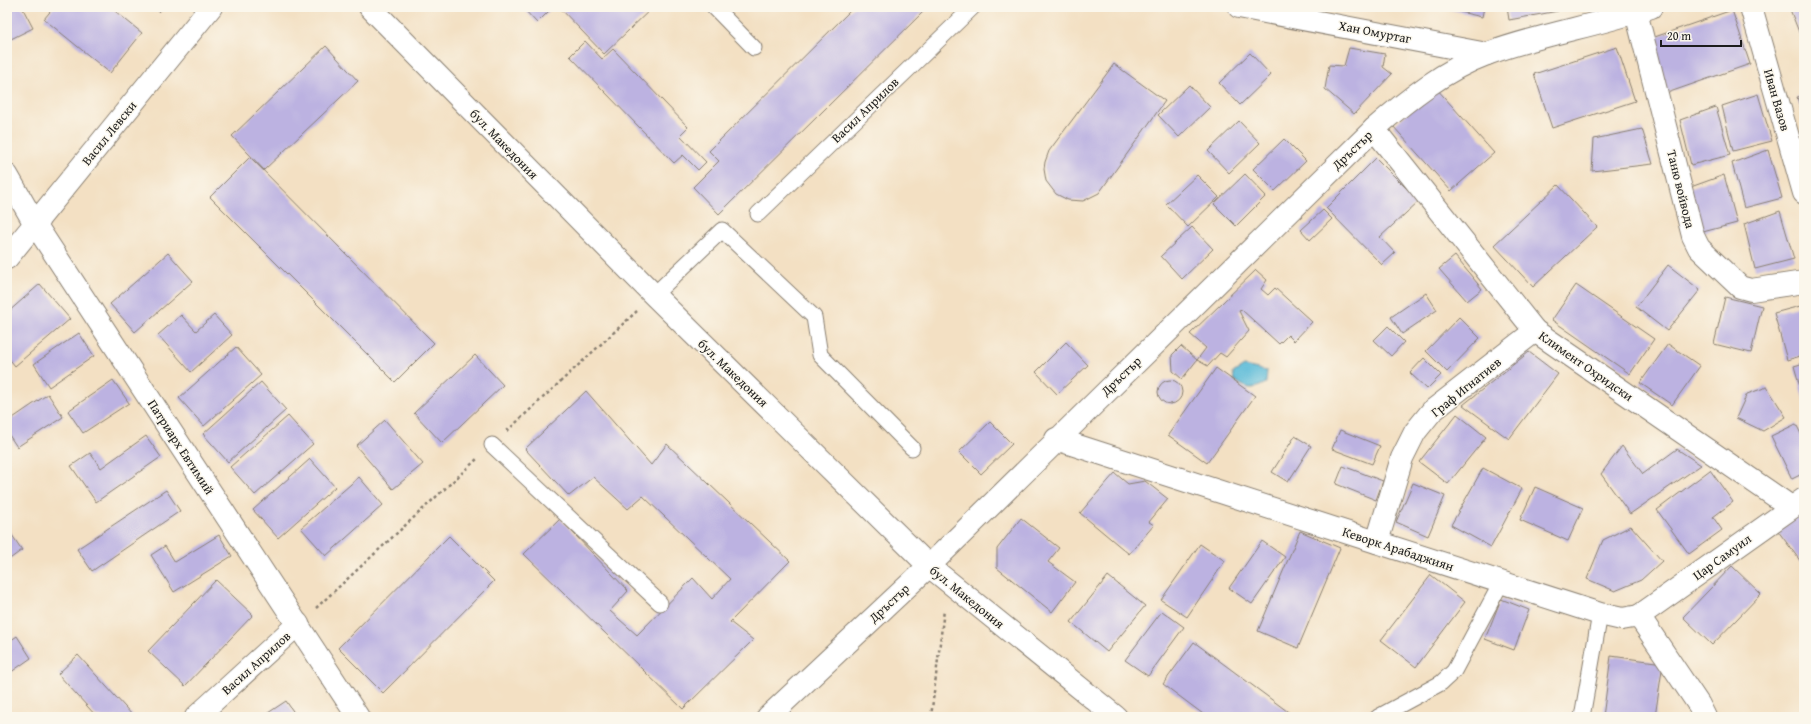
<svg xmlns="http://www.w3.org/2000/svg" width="1811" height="724" viewBox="0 0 1811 724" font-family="'Gentium Book Plus',serif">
  <rect width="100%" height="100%" fill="#fbf7ec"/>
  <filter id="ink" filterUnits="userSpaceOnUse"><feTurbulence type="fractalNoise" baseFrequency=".025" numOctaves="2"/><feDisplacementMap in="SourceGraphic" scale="8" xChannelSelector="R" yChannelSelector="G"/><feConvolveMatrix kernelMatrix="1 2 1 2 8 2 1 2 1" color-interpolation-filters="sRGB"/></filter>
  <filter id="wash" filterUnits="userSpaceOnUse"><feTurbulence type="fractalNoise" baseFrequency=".012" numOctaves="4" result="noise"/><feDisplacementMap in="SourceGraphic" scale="16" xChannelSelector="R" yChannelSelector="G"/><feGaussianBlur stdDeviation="0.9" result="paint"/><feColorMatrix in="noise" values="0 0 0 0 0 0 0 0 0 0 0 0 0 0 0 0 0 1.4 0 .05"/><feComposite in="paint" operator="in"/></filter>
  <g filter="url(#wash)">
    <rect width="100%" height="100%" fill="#f3e0c3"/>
    <path fill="#59bad8" stroke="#3a6b7a" d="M1244 366 1267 371 1266 383C1251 391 1248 389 1234 380L1233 373Z"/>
    <g id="blocks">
      <g fill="#bcb2e1">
        <polygon points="7,7 22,7 33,28 7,41"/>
        <polygon points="54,7 110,7 142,33 110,73 44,19"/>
        <polygon points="154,7 164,7 159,12"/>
        <polygon points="522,7 553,7 537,23"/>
        <polygon points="559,7 653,7 604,54"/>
        <polygon points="854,7 928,7 719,214 693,187 719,161 709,151"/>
        <polygon points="1439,7 1484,7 1482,17"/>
        <polygon points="1507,7 1557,7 1558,11 1509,20"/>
        <polygon points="1789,7 1804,7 1804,36 1801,37"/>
        <polygon points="1732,10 1750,64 1667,93 1649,39"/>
        <polygon points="585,41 602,59 613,49 688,127 680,135 706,162 698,170 683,155 674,163 570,56"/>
        <polygon points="326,46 358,81 264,170 232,136"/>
        <polygon points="1617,47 1635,101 1552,128 1534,74"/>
        <polygon points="1349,48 1385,54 1383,67 1392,74 1354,114 1325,89 1329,65 1344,66"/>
        <polygon points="1250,53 1271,75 1240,105 1219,83"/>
        <polygon points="1114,64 1165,101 1099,193 1083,201 1068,200 1056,194 1046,181 1044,169 1045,162 1049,151"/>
        <polygon points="1189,85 1210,107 1179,137 1158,115"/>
        <polygon points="1436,88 1494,153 1451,191 1393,126"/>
        <polygon points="1758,94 1772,141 1733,151 1722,106"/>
        <polygon points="1804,96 1804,118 1797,97"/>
        <polygon points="1716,107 1730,155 1691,165 1680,120"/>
        <polygon points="1239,121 1260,143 1229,173 1208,151"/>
        <polygon points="1642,129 1653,164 1592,171 1594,139"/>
        <polygon points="1284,139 1306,161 1275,191 1253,169"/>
        <polygon points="1768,150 1782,198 1744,208 1732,163"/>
        <polygon points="250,157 434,343 395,382 210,197"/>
        <polygon points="1376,158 1419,201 1380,237 1395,253 1382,265 1326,208"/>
        <polygon points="1245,174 1266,196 1236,226 1214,204"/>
        <polygon points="1197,175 1219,197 1188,227 1166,204"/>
        <polygon points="1724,175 1737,223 1699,233 1688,188"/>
        <polygon points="1558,185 1597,227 1533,287 1494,245"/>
        <polygon points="1323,210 1332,219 1310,240 1301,230"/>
        <polygon points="1780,211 1794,259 1755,269 1744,224"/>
        <polygon points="1192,227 1213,249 1182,279 1161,256"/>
        <polygon points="168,253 193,281 135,332 110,304"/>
        <polygon points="1455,256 1482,289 1467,301 1439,269"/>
        <polygon points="1668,265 1700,290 1667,331 1636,307"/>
        <polygon points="1256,270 1267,280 1261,289 1268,295 1275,288 1312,322 1294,341 1288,335 1279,344 1242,310 1239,311 1249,331 1226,357 1220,353 1208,366 1197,360 1206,348 1190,334"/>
        <polygon points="40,284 70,319 15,366 7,356 7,313"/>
        <polygon points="1576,285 1654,339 1630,374 1552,320"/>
        <polygon points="1426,293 1437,310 1402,334 1391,317"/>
        <polygon points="1725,297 1762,306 1751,353 1714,344"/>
        <polygon points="1804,305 1804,355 1787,360 1774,313"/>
        <polygon points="181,315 196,331 214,315 232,335 191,372 158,335"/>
        <polygon points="1459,317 1480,338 1447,372 1426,351"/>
        <polygon points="1388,326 1404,342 1391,356 1374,340"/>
        <polygon points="79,333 94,356 49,387 34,364"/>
        <polygon points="1066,342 1088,365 1057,394 1036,372"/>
        <polygon points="1668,344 1700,366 1672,405 1640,383"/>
        <polygon points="1181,346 1197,360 1182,379 1173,371 1172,355"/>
        <polygon points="236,347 261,375 204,426 179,398"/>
        <polygon points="1529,352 1558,374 1509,439 1463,405"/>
        <polygon points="475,355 503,385 442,443 414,413"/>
        <polygon points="1424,358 1441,375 1427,389 1410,373"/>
        <polygon points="1804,363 1804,401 1794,366"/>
        <polygon points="1216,368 1255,396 1207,463 1168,435"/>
        <polygon points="113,380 129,403 83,433 68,411"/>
        <circle cx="1170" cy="392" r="12"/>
        <polygon points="261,382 286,410 228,462 203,434"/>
        <polygon points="1767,387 1786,417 1763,431 1736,418 1747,394"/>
        <polygon points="586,391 651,465 667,444 790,561 730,622 753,640 683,709 524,554 560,519 628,591 610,611 637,635 693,578 712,599 730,579 643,496 628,509 593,477 569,496 525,449"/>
        <polygon points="48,394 63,417 17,447 7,432 7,422"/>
        <polygon points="1457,414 1486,437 1448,484 1419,462"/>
        <polygon points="288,416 313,444 255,495 230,467"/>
        <polygon points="385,420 423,464 393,489 356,446"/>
        <polygon points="990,422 1012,444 981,474 959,452"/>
        <polygon points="1796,424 1804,440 1804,473 1792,479 1771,436"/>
        <polygon points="1340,430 1380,446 1372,464 1332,449"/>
        <polygon points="146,436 161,457 96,502 71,466 90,453 101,468"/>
        <polygon points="1295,436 1311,446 1288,482 1272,472"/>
        <polygon points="1622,446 1643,474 1677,449 1701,465 1630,514 1601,474"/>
        <polygon points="310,459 335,487 278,538 253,510"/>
        <polygon points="1343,466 1383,481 1376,500 1336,484"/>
        <polygon points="1483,468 1522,489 1491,547 1451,525"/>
        <polygon points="1710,470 1733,502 1713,517 1722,530 1689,554 1657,510"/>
        <polygon points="1115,473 1128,484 1145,481 1168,499 1149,522 1154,525 1129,554 1080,513"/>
        <polygon points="359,477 383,505 326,556 301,528"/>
        <polygon points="1413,483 1445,496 1428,536 1396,522"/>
        <polygon points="1535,487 1583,508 1568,541 1520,520"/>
        <polygon points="166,490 180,511 92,571 77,549"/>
        <polygon points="1804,512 1804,566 1778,531"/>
        <polygon points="1021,518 1059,548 1048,562 1075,582 1052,612 997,568 997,549"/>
        <polygon points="1631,526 1662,561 1641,580 1615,591 1587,579 1603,540"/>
        <polygon points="8,529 22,550 7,561 7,530"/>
        <polygon points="1300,531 1340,548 1298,648 1258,631"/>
        <polygon points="219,535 232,556 174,592 151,555 165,546 175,562"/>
        <polygon points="449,536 494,581 383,693 338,648"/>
        <polygon points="1262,541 1285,557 1252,604 1229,588"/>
        <polygon points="1200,544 1225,561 1187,617 1161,600"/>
        <polygon points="1732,566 1761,594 1712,645 1683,617"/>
        <polygon points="1431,575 1465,602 1416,667 1381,640"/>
        <polygon points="1108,576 1145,606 1107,652 1071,622"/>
        <polygon points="216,580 253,615 185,686 148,651"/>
        <polygon points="1501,599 1529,610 1514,650 1485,639"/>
        <polygon points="1162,611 1184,627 1148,676 1125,660"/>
        <polygon points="17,636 31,658 7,675 7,643"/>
        <polygon points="1194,642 1295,717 1207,717 1163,684"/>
        <polygon points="78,655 134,717 97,717 58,674"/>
        <polygon points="1611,656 1663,663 1655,717 1603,717"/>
        <polygon points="286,701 297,717 262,717"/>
      </g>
    </g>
  </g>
  <g filter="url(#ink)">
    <use href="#blocks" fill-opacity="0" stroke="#887e70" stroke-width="1"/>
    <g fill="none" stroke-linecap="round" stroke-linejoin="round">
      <g stroke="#887e70" stroke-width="17">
        <g id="lane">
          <polyline points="714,7 754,48"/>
          <polyline points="758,214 973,7"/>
          <polyline points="654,295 722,230 814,317 820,355 912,448"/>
          <polyline points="492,445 660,603"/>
          <polyline points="1378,717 1441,683 1454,671 1501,583"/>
          <polyline points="1582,717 1600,614"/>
        </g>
      </g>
      <g stroke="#887e70" stroke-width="24">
        <g id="street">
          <polyline points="1239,7 1487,54"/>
          <polyline points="1751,7 1804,193"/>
          <polyline points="1636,12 1693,236 1699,248 1740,287 1751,290 1804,282"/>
          <polyline points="1374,129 1535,331 1791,507"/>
          <polyline points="7,175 35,224 358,717"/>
          <polyline points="7,258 211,7"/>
          <polyline points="1056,439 1600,614 1622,619 1639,616 1699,705 1705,717"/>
          <polyline points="1377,542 1402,458 1415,432 1432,411 1535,331"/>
          <polyline points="1639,616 1804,499"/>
          <polyline points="196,717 298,624"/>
          <path d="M1116 717 929 566 1374 129C1408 99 1444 70 1487 54 1540 34 1597 26 1651 7"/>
        </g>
      </g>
      <g stroke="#887e70" stroke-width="24">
        <polyline id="secondary" points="370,7 654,295 929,566 768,717"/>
      </g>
      <g stroke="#887e70" stroke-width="2.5" stroke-dasharray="3 3" stroke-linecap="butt">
        <polyline points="507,431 637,311"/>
        <polyline points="316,608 477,459"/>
        <polyline points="931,717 944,610"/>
      </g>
      <use href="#lane" stroke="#fff" stroke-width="15"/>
      <use href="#street" stroke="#fff" stroke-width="22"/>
      <use href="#secondary" stroke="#fff" stroke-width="22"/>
    </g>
  </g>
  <g text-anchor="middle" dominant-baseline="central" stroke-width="3" stroke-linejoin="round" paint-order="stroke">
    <g font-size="13" fill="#1c1c1c" stroke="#fbf7ec">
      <text transform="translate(1375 32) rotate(11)">Хан Омуртаг</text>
      <text transform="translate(1777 100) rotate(74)">Иван Вазов</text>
      <text transform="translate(865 110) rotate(-44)">Васил Априлов</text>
      <text transform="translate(109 133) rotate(-51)">Васил Левски</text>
      <text transform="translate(504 144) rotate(46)">бул. Македония</text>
      <text transform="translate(1352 150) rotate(-44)">Дръстър</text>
      <text transform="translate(1681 189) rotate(76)">Таню войвода</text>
      <text transform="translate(1586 366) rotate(35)">Климент Охридски</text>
      <text transform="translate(733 373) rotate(44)">бул. Македония</text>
      <text transform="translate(1121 376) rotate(-44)">Дръстър</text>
      <text transform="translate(1466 387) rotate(-39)">Граф Игнатиев</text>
      <text transform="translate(181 447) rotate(57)">Патриарх Евтимий</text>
      <text transform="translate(1398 549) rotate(18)">Кеворк Арабаджиян</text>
      <text transform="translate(1722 557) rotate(-36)">Цар Самуил</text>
      <text transform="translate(967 597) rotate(39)">бул. Македония</text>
      <text transform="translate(889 603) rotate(-43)">Дръстър</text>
      <text transform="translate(256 663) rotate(-42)">Васил Априлов</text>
    </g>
  </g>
  <rect width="1811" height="724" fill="none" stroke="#fbf7ec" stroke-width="24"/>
  <path d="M1661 40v6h80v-6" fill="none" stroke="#1c1c1c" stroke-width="2"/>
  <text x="1667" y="40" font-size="12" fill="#1c1c1c" stroke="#fbf7ec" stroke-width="3" paint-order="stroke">20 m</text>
</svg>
